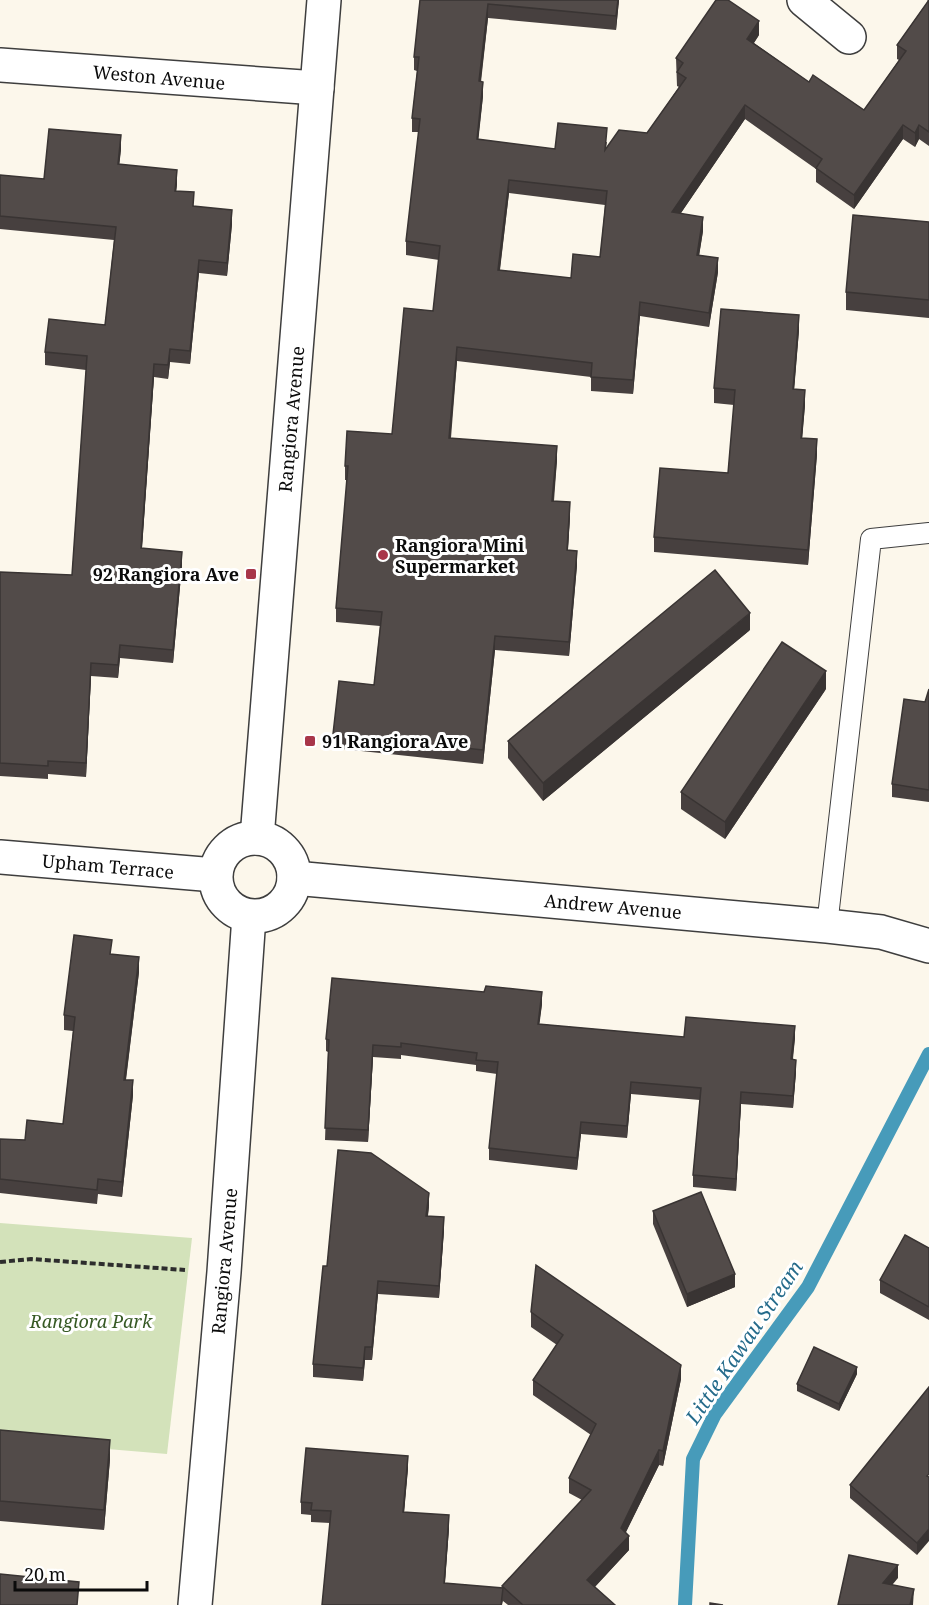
<svg xmlns="http://www.w3.org/2000/svg" width="929" height="1605" viewBox="0 0 929 1605" font-family="'Noto Serif',serif">
  <rect width="100%" height="100%" fill="#fcf7eb"/>
  <polygon fill="#d3e2ba" points="0,1223 192,1238 167,1454 0,1440"/>
  <g fill="none" stroke-linecap="round" stroke-linejoin="round">
    <polyline stroke="#479bba" stroke-width="14" points="685,1605 693,1459 715,1414 808,1287 929,1054"/>
    <g stroke="#3e3e3e" stroke-width="22">
      <polyline id="service" points="827,926 871,539 929,533"/>
    </g>
    <g stroke="#3e3e3e" stroke-width="36">
      <g id="minor">
        <polyline points="804,0 849,37"/>
        <polyline points="0,65 317,88"/>
        <circle cx="255" cy="877" r="39"/>
        <polyline points="257,838 324,0"/>
        <polyline points="0,857 215,875"/>
        <polyline points="294,878 827,926 881,932 929,946"/>
        <polyline points="195,1605 224,1272 249,916"/>
      </g>
    </g>
    <polyline stroke="#2d2d2d" stroke-width="4" stroke-dasharray="6 3" stroke-linecap="butt" points="0,1262 31,1259 185,1270"/>
    <use href="#service" stroke="#fff" stroke-width="20"/>
    <use href="#minor" stroke="#fff" stroke-width="33"/>
  </g>
  <g fill="#47403f" fill-rule="evenodd">
    <path d="M420 0H619L616 30 488 18 481 82 483 96 478 140 555 149 607 142 606 148 647 133 679 87 677 86 676 58 759 35 754 43 809 82 864 110 899 60 897 59V45L928 1 927 0H929V146L919 139 915 147 903 139 854 209 816 182V169L745 119 681 213 703 231 699 255 718 272 709 327 640 316 633 394 591 391V377L457 361 451 438 557 460 554 501 570 516 568 550 577 565 569 656 495 650 483 764 333 748V734L374 685 380 626 336 622V608L347 480H345V466L392 434 433 311 439 260 406 255V241L419 132H412V118L417 71 414 70V57ZM509 193 605 205 600 257 571 278 500 270Z"/>
    <polygon points="121,149 119,165 177,184 176,191 194,206 232,224 227,276 199,273 190,364 170,362 168,379 154,377 142,548 182,565 173,663 120,658 118,678 91,676 86,777 48,774 48,779 0,776 0,572 72,575 86,370 45,365 45,352 105,325 114,240 0,229 0,175 44,179"/>
    <polygon points="929,222 929,318 846,310 846,292"/>
    <polygon points="799,330 794,389 805,405 802,438 817,454 808,565 654,552 654,537 728,473 734,405 714,403 714,388"/>
    <polygon points="750,630 543,801 508,758 508,741"/>
    <polygon points="826,689 725,839 681,809 681,792"/>
    <polygon points="929,689 929,802 892,797 892,784 925,702"/>
    <polygon points="112,954 139,972 126,1080 133,1095 122,1197 98,1194 97,1204 0,1193 0,1139 25,1140 63,1124 73,1031 64,1030 64,1015"/>
    <polygon points="542,1004 539,1024 684,1037 795,1038 793,1059 796,1072 793,1108 741,1104 736,1191 693,1187 693,1175 700,1100 631,1094 627,1138 581,1134 577,1170 489,1160 489,1148 497,1074 476,1071 476,1065 401,1055 401,1059 373,1057 368,1142 325,1140 328,1052 326,1051 326,1039"/>
    <polygon points="429,1206 428,1216 444,1230 439,1298 378,1294 372,1360 365,1360 363,1381 313,1377 313,1364 327,1266"/>
    <polygon points="653,1211 735,1287 687,1307 653,1224"/>
    <polygon points="929,1248 929,1320 880,1293 880,1280"/>
    <polygon points="531,1312 681,1379 663,1466 659,1465 626,1532 629,1550 595,1587 615,1605 508,1605 503,1601 502,1605 322,1605 330,1523 311,1522 311,1515 301,1514 301,1502 408,1468 404,1512 449,1528 445,1583 502,1588 502,1586 582,1500 569,1493 569,1478 591,1435 533,1395 533,1380 557,1345 531,1327"/>
    <polygon points="857,1374 839,1411 797,1391 797,1384"/>
    <polygon points="929,1387 917,1555 850,1498 850,1485"/>
    <polygon points="0,1430 110,1459 104,1530 0,1521"/>
  </g>
  <g fill="#393433">
    <polygon points="618,0 619,0 616,30 616,16"/>
    <polygon points="488,4 488,18 479,95 479,81"/>
    <polygon points="759,21 759,35 747,53 747,39"/>
    <polygon points="483,82 483,96 477,153 477,139"/>
    <polygon points="745,105 745,119 672,226 672,212"/>
    <polygon points="903,125 903,139 854,209 854,195"/>
    <polygon points="919,125 919,139 915,147 915,133"/>
    <polygon points="121,135 121,149 118,178 118,164"/>
    <polygon points="177,170 177,184 175,204 175,191"/>
    <polygon points="509,180 509,193 498,284 498,270"/>
    <polygon points="232,210 232,224 227,276 227,263"/>
    <polygon points="703,217 703,231 697,269 697,255"/>
    <polygon points="718,258 718,272 709,327 709,313"/>
    <polygon points="199,260 199,273 190,364 190,351"/>
    <polygon points="640,302 640,316 633,394 633,380"/>
    <polygon points="799,315 799,330 793,404 793,389"/>
    <polygon points="457,347 457,361 449,452 449,438"/>
    <polygon points="170,349 170,362 168,379 168,365"/>
    <polygon points="154,364 154,377 141,562 141,548"/>
    <polygon points="805,390 805,405 801,453 801,438"/>
    <polygon points="817,439 817,454 808,565 808,550"/>
    <polygon points="557,446 557,460 552,515 552,501"/>
    <polygon points="570,502 570,516 567,564 567,550"/>
    <polygon points="577,551 577,565 569,656 569,642"/>
    <polygon points="182,552 182,565 173,663 173,650"/>
    <polygon points="750,613 750,630 543,801 543,783"/>
    <polygon points="495,636 495,650 483,764 483,750"/>
    <polygon points="120,645 120,658 118,678 118,665"/>
    <polygon points="91,663 91,676 86,777 86,763"/>
    <polygon points="826,671 826,689 725,839 725,822"/>
    <polygon points="139,957 139,972 124,1094 124,1080"/>
    <polygon points="542,992 542,1004 538,1036 538,1024"/>
    <polygon points="795,1026 795,1038 791,1071 791,1059"/>
    <polygon points="373,1045 373,1057 368,1142 368,1130"/>
    <polygon points="796,1060 796,1072 793,1108 793,1096"/>
    <polygon points="133,1080 133,1095 122,1197 122,1182"/>
    <polygon points="631,1082 631,1094 627,1138 627,1126"/>
    <polygon points="741,1092 741,1104 736,1191 736,1179"/>
    <polygon points="581,1122 581,1134 577,1170 577,1158"/>
    <polygon points="429,1193 429,1206 426,1229 426,1216"/>
    <polygon points="444,1217 444,1230 439,1298 439,1286"/>
    <polygon points="735,1274 735,1287 687,1307 687,1294"/>
    <polygon points="378,1281 378,1294 372,1360 372,1347"/>
    <polygon points="365,1347 365,1360 363,1381 363,1368"/>
    <polygon points="681,1365 681,1379 663,1466 663,1451"/>
    <polygon points="857,1367 857,1374 839,1411 839,1404"/>
    <polygon points="110,1440 110,1459 104,1530 104,1510"/>
    <polygon points="659,1450 659,1465 621,1542 621,1528"/>
    <polygon points="408,1456 408,1468 403,1525 403,1512"/>
    <polygon points="449,1515 449,1528 444,1595 444,1583"/>
    <polygon points="929,1529 929,1541 917,1555 917,1543"/>
    <polygon points="629,1536 629,1550 587,1595 587,1580"/>
    <polygon points="898,1565 898,1578 883,1596 883,1583"/>
    <polygon points="914,1589 913,1605 910,1605"/>
  </g>
  <g fill="#524b49" stroke="#393433" stroke-width="1.5" fill-rule="evenodd">
    <path d="M420 0H618L616 16 488 4 479 81 483 82 477 139 555 149 558 123 607 128 605 150 619 130 647 133 686 78 677 72 683 63 676 58 716 0H728L759 21 747 39 809 82 813 75 864 110 906 51 897 45 929 0V132L919 125 915 133 903 125 854 195 816 168 822 159 745 105 672 212 703 217 697 255 718 258 709 313 640 302 633 380 591 377 592 363 457 347 449 438 557 446 552 501 570 502 567 550 577 551 569 642 495 636 483 750 333 734 339 681 374 685 382 612 336 608 348 466H345L347 431 392 434 404 308 433 311 440 246 406 241 420 119 412 118 419 57H414ZM509 180 607 191 600 257 573 254 571 278 498 270Z"/>
    <polygon points="49,129 121,135 118,164 177,170 175,191 194,192 193,206 232,210 227,263 199,260 190,351 170,349 168,365 154,364 141,548 182,552 173,650 120,645 118,665 91,663 86,763 48,761 48,766 0,763 0,572 72,575 87,356 45,352 49,319 105,325 116,227 0,216 0,175 44,179"/>
    <polygon points="853,215 929,222 929,300 846,292"/>
    <polygon points="721,309 799,315 793,389 805,390 801,438 817,439 808,550 654,537 660,468 728,473 735,390 714,388"/>
    <polygon points="715,570 750,613 543,783 508,741"/>
    <polygon points="782,642 826,671 725,822 681,792"/>
    <polygon points="929,689 929,790 892,784 904,699 925,702"/>
    <polygon points="74,935 112,940 110,954 139,957 124,1080 133,1080 122,1182 98,1179 97,1190 0,1179 0,1139 25,1140 27,1120 63,1124 75,1017 64,1015"/>
    <polygon points="332,978 484,992 486,986 542,992 538,1024 684,1037 686,1017 795,1026 791,1059 796,1060 793,1096 741,1092 736,1179 693,1175 701,1088 631,1082 627,1126 581,1122 577,1158 489,1148 498,1062 476,1060 477,1053 401,1043 401,1047 373,1045 368,1130 325,1128 329,1040 326,1039"/>
    <polygon points="338,1150 371,1153 429,1193 426,1216 444,1217 439,1286 378,1281 372,1347 365,1347 363,1368 313,1364 323,1266 327,1266"/>
    <polygon points="701,1192 735,1274 687,1294 653,1211"/>
    <polygon points="905,1235 929,1248 929,1307 880,1280"/>
    <polygon points="536,1265 681,1365 663,1451 659,1450 621,1528 629,1536 587,1580 615,1605 523,1605 502,1586 591,1490 569,1478 596,1424 533,1380 563,1335 531,1312"/>
    <polygon points="814,1347 857,1367 839,1404 797,1384"/>
    <polygon points="929,1387 929,1474 927,1476 929,1477 929,1529 917,1543 850,1485"/>
    <polygon points="0,1430 110,1440 104,1510 0,1501"/>
    <polygon points="306,1448 408,1456 403,1512 449,1515 444,1583 503,1588 501,1605 322,1605 331,1511 311,1510 312,1503 301,1502"/>
    <polygon points="849,1555 898,1565 883,1583 914,1589 910,1605 838,1605"/>
    <polygon points="0,1574 79,1582 77,1605 0,1605"/>
    <polygon points="710,1603 723,1605 710,1605"/>
  </g>
  <g fill="#a83649" stroke="#fff" stroke-width="2">
    <circle cx="383" cy="555" r="6"/>
    <rect x="245" y="568" width="12" height="12" rx="3"/>
    <rect x="304" y="735" width="12" height="12" rx="3"/>
  </g>
  <g text-anchor="middle" dominant-baseline="central" stroke-width="6" stroke-linejoin="round" paint-order="stroke">
    <g font-size="18" fill="#0b0b0b" stroke="#fff">
      <text transform="translate(159 77) rotate(5)">Weston Avenue</text>
      <text transform="translate(291 419) rotate(-85)">Rangiora Avenue</text>
      <text transform="translate(108 866) rotate(5)">Upham Terrace</text>
      <text transform="translate(613 906) rotate(5)">Andrew Avenue</text>
      <text transform="translate(224 1261) rotate(-85)">Rangiora Avenue</text>
    </g>
    <g font-size="18" font-weight="bold" fill="#0b0b0b" stroke="#fff" text-anchor="start">
      <text x="395" y="545">Rangiora Mini<tspan x="395" dy="21">Supermarket</tspan></text>
      <text x="239" y="574" text-anchor="end">92 Rangiora Ave</text>
      <text x="322" y="741">91 Rangiora Ave</text>
    </g>
    <g font-size="18" font-style="italic" fill="#365924" stroke="#fff">
      <text x="91" y="1321">Rangiora Park</text>
    </g>
    <g font-size="20" font-style="italic" fill="#256b8b" stroke="#fff">
      <text transform="translate(744 1342) rotate(-56)">Little Kawau Stream</text>
    </g>
  </g>
  <path d="M15 1581v9h132v-9" fill="none" stroke="#0b0b0b" stroke-width="3"/>
  <text x="24" y="1581" font-size="18" fill="#0b0b0b" stroke="#ffffff" stroke-width="4.5" paint-order="stroke">20 m</text>
</svg>
